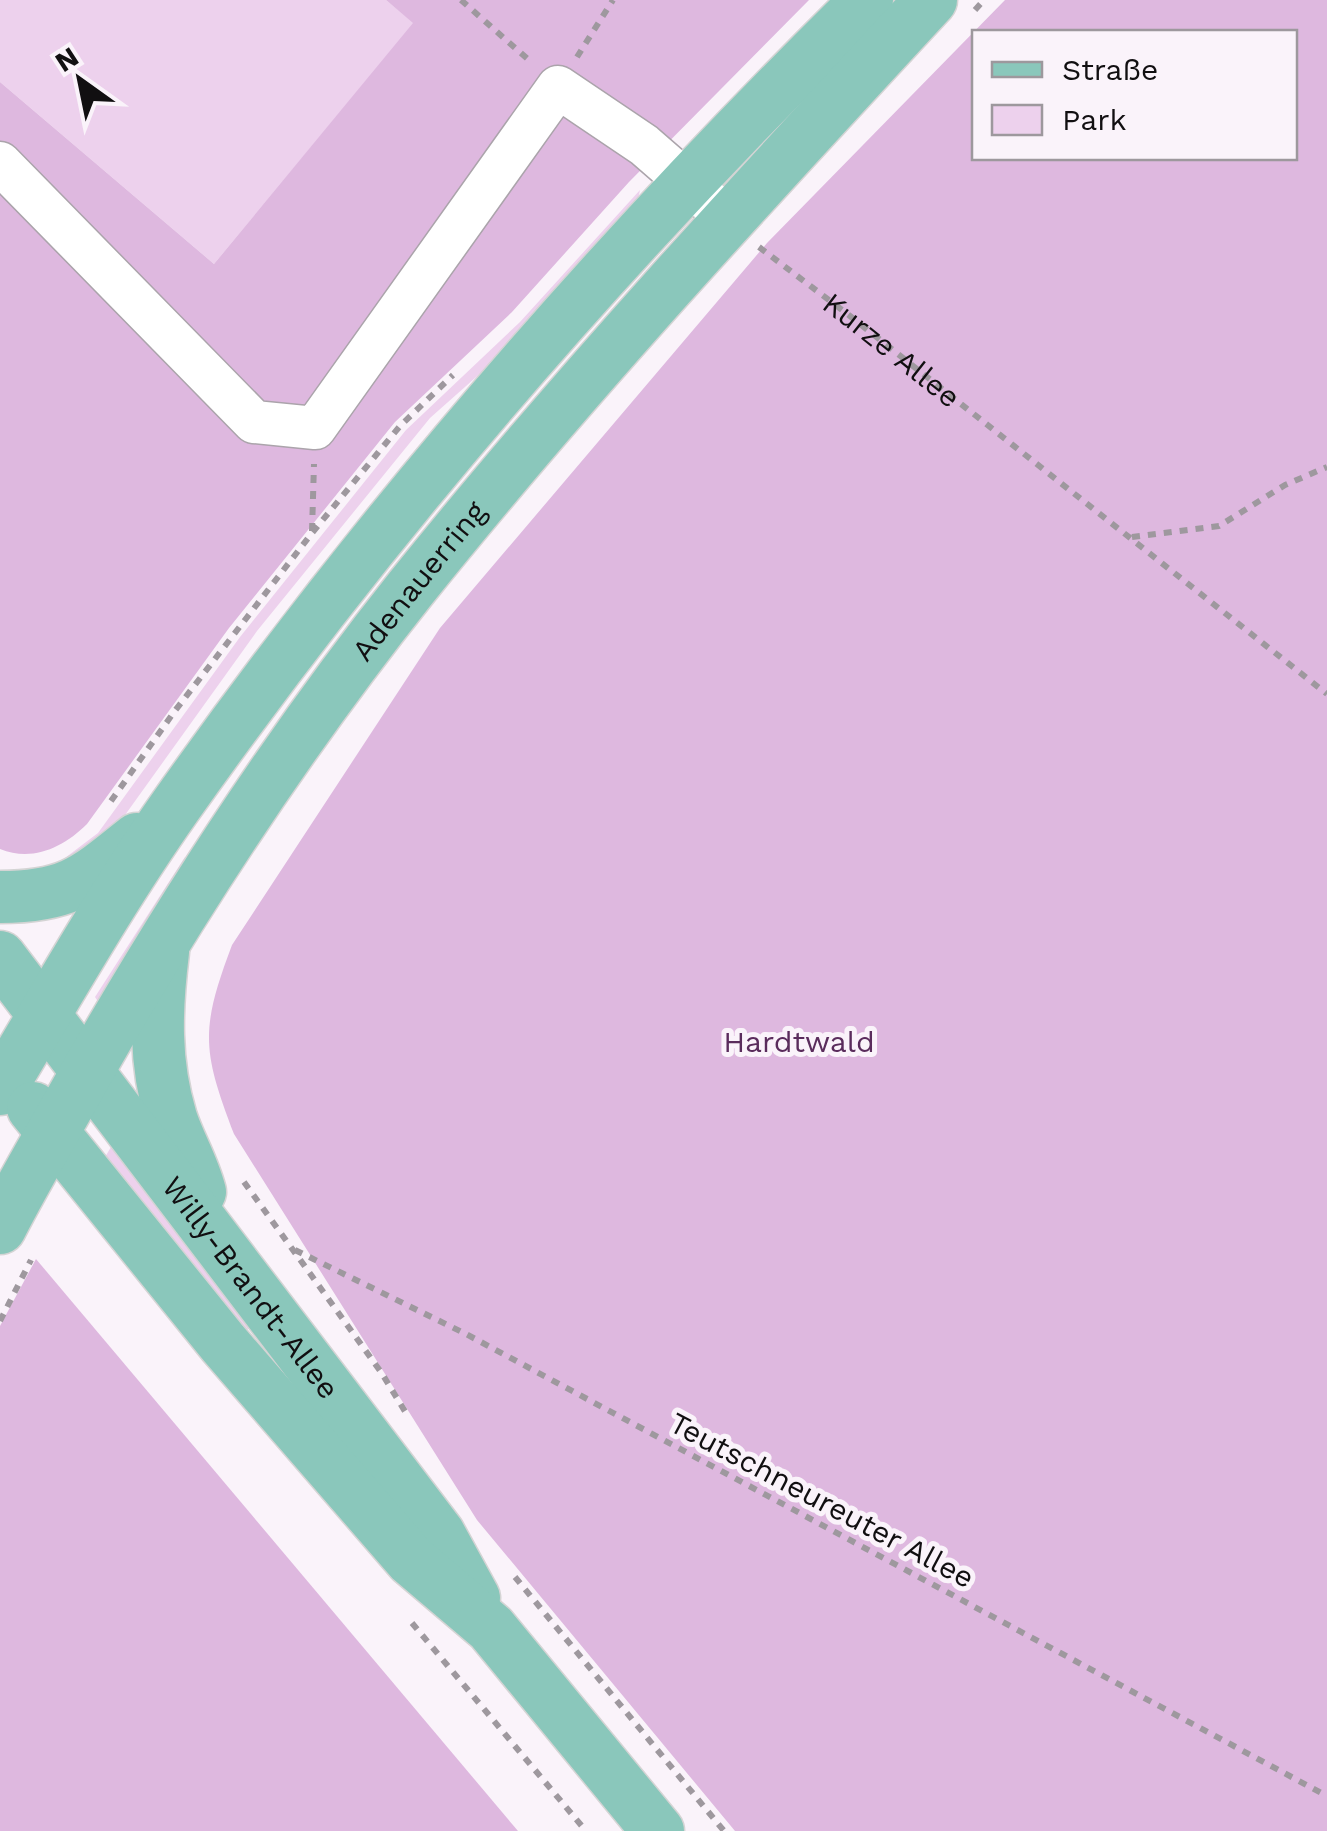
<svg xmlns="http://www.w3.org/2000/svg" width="1327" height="1831" viewBox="0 0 1327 1831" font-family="'Work Sans',sans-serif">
  <rect width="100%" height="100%" fill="#faf3fa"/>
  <g fill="#edd1ed">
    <polygon points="0,0 386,0 414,23 214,264 0,82"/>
    <polygon points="640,190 637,204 492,363 430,418 257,631 110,836 53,867 98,833 240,637 406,430 520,322"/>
    <polygon points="185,857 192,862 101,1006 95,997"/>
    <polygon points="115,1140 250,1327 246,1331 104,1159"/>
  </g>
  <g fill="#deb8df" fill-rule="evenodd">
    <path d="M386 0H809L629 182 512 312 395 422 229 628 87 824C63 848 32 862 0 849V82L214 264 413 23Z"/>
    <path d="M1005 0H1327V1831H735L477 1520 234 1134C202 1050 200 1030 232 945L440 628 767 243ZM974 32H1294V158H974Z"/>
    <polygon points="36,1259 518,1831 0,1831 0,1326"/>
  </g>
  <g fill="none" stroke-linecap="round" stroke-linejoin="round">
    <g stroke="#aba4ab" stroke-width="45">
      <polyline id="minor" points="0,163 254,422 315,428 558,87 644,145 713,205"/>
    </g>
    <g stroke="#d4d4d4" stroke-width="55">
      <g id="major">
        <path d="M0 897C69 897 86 880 137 839"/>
        <path d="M163 952C156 1009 154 1062 171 1118 179 1143 193 1165 200 1192"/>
        <path id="s2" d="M0 957 439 1534 474 1598"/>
        <path d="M0 1089C57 994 111 898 175 807 380 517 614 249 867 0"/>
        <polyline points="33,1108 223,1343 411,1560 491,1628 658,1831"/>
        <path id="s3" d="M0 1228C27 1175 58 1124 87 1072 183 904 290 740 411 588 575 384 753 192 931 0"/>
      </g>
    </g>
    <g stroke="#9e989e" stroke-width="6" stroke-dasharray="8 8" stroke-linecap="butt">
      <polyline points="461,0 531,62"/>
      <polyline points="975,10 984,0"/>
      <polyline points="577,57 613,0"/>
      <path id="s1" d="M759 247 850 316 1327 694"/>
      <polyline points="312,531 314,464"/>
      <polyline points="1132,537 1219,526 1285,485 1327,467"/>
      <polyline points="111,801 174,712 312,533 400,426 453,375"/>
      <polyline points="244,1182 381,1372 406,1413"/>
      <polyline points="295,1250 466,1334 1327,1796"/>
      <polyline points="0,1321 31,1260"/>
      <polyline points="515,1577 724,1831"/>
      <polyline points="412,1623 586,1831"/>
    </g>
    <use href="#minor" stroke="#fff" stroke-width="42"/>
    <use href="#major" stroke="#8ac7bb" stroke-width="52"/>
  </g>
  <g text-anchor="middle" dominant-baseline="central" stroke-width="10" stroke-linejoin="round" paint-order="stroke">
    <g font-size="30" fill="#110f11" stroke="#faf3fa">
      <text stroke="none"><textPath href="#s1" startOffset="168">Kurze Allee</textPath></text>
      <text stroke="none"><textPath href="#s3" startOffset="772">Adenauerring</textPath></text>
      <text stroke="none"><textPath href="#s2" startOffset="415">Willy-Brandt-Allee</textPath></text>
      <text transform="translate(822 1500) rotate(28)">Teutschneureuter Allee</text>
    </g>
    <g font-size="30" fill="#5a2c5c" stroke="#faf3fa">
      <text x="799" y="1041">Hardtwald</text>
    </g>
  </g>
  <rect x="972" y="30" width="325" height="130" fill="#faf3fa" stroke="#9d989d" stroke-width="2.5"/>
  <rect x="992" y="62" width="50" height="15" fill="#8ac7bb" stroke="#9d989d" stroke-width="2.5"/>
  <text x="1062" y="80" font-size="30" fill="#110f11">Straße</text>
  <rect x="992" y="105" width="50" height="30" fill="#edd1ed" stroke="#9d989d" stroke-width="2.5"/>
  <text x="1062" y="130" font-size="30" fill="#110f11">Park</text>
  <g transform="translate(80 80) rotate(327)" stroke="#faf3fa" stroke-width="8" paint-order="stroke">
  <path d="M0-8L18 38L0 25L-18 38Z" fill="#110f11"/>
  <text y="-15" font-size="28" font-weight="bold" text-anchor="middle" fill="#110f11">N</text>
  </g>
</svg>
